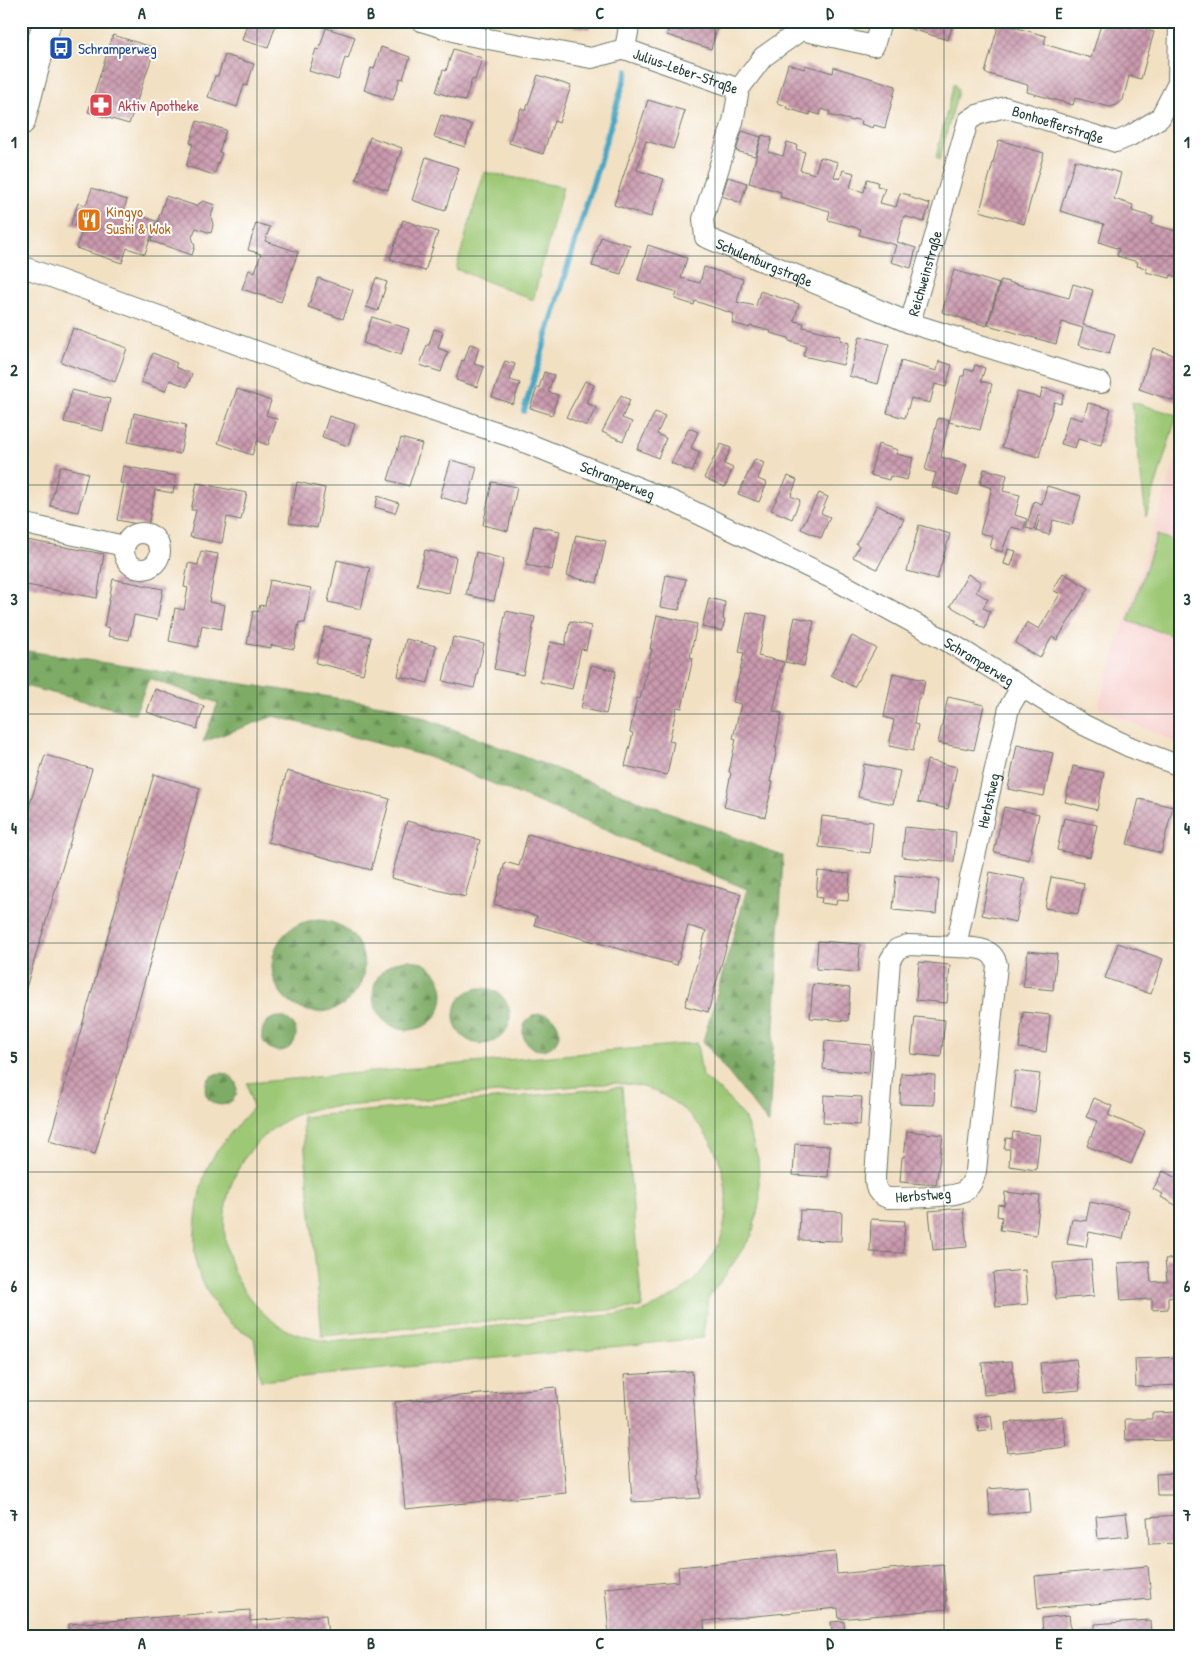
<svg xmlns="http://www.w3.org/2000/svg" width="1201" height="1657" viewBox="0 0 1201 1657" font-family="'Patrick Hand',sans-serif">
  <defs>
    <pattern id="forest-firs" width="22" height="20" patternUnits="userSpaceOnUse" patternTransform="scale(1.25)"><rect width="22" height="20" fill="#7eac66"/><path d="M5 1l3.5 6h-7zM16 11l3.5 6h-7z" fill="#678d55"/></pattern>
    <pattern id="building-cross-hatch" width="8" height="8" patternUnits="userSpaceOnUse" patternTransform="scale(1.25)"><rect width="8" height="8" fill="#ca99ad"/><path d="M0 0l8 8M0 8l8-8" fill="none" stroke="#a37e8e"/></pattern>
  </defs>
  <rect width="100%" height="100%" fill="#fff"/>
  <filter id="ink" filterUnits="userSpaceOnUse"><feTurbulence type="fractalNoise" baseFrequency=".02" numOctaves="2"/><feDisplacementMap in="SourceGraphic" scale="10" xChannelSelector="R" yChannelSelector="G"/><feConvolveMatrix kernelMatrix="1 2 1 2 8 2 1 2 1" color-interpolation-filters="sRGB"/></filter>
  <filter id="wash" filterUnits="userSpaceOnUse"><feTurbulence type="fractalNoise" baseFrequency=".0096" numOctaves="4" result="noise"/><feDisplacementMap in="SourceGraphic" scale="20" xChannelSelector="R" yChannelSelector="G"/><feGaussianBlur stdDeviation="1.12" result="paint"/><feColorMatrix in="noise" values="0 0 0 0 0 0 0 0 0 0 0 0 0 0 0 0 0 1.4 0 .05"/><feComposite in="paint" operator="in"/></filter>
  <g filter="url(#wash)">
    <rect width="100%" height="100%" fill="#f2e0c2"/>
    <polygon fill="#f7d0cd" points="1180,445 1180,744 1098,707"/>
    <g fill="#9dc874" stroke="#5e8254" fill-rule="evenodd">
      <polygon points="954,83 958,91 939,161 936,157"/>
      <polygon points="484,172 563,187 533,300 456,269"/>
      <polygon points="1132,402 1177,415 1146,517"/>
      <polygon points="1157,535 1180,543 1180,638 1128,621"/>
      <path d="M697 1043 702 1076 724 1094 745 1119 758 1158 760 1199 752 1235 726 1274 708 1298 703 1338 261 1381 254 1338C246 1332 235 1328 228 1321 217 1310 202 1284 197 1268 191 1246 197 1191 207 1169 217 1146 236 1127 253 1108L247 1083ZM614 1083C626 1084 640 1085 652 1090 663 1094 674 1102 684 1110 720 1142 733 1184 723 1231 719 1249 706 1267 694 1280 682 1293 658 1305 642 1312L331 1342C316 1339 297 1336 283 1328 198 1275 207 1153 300 1113 307 1110 315 1109 322 1108Z"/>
      <polygon points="622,1087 642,1307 322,1336 302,1117"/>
    </g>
    <g fill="url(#forest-firs)" stroke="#4e744d">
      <polygon points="21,650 395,707 783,856 769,1124 703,1041 747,889 429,757 274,716 203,742 218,703 149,678 135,714 21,685"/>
      <circle cx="318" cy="966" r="46"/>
      <circle cx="408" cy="995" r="35"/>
      <circle cx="482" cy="1016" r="28"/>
      <circle cx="541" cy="1032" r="18"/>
      <circle cx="279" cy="1034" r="17"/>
      <circle cx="221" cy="1089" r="16"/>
    </g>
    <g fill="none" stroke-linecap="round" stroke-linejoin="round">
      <polyline stroke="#47a8c6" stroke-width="6" points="524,411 627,71"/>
    </g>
    <g id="blocks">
      <g fill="url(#building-cross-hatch)">
        <polygon points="248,21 277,21 268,48 242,40"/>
        <polygon points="543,21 590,21 589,29"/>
        <polygon points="671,21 719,21 711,49 667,35"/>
        <polygon points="906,21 954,21 948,40 904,27"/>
        <polygon points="1102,21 1148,21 1146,30 1154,32 1141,79 1129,76 1123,100 1117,105 1110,107 1075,98 1073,105 1027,92 1028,85 985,73 999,23 1046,36 1044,44 1091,58"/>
        <polygon points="326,28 355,37 348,59 345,58 338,80 309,71 316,49 319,50"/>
        <polygon points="113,35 155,48 129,124 88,112"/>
        <polygon points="381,47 410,57 403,79 400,78 393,100 364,90 371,68 374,69"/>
        <polygon points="453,49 482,58 475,80 472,79 465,101 436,92 443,70 446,71"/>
        <polygon points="225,55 254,64 247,86 244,85 237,107 208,97 215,76 218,76"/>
        <polygon points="788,64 804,69 805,65 833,73 834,67 896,86 885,128 874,125 873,128 861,124 862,121 854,119 853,121 829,115 830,112 822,109 820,115 810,112 810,115 786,108 787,106 777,103"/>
        <polygon points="538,75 571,86 559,123 554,121 543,154 509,143 521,108 526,110"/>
        <polygon points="648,100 685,111 673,149 646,141 637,170 664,179 651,217 614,205"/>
        <polygon points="441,115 472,125 465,147 434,137"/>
        <polygon points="197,121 226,130 219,152 222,153 214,175 186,166 193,144 190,143"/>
        <polygon points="742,131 761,137 755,156 736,151"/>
        <polygon points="762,135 772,138 768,152 783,156 787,142 797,145 796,149 805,152 800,170 815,174 820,157 838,162 834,177 840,179 843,170 854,173 850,188 864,192 867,179 878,182 877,186 885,188 880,203 896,207 900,193 910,195 909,197 930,204 924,222 904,216 897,242 916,248 911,268 891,262 896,245 859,235 861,229 828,220 830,211 780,197 781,192 749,183"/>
        <polygon points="370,137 402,148 388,190 356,179"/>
        <polygon points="999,140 1044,153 1024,224 980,211"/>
        <polygon points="426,157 459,168 445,211 412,200"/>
        <polygon points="1075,160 1121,173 1114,199 1133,205 1132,211 1153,217 1151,224 1180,232 1180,278 1171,275 1170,278 1146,272 1147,268 1137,266 1138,262 1117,256 1119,249 1099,242 1104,224 1060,211"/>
        <polygon points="728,177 747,183 741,203 722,196"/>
        <polygon points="92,188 127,200 124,210 156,221 145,254 127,248 122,263 76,248 83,228 71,224 78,203 86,205"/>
        <polygon points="166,196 196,206 203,201 215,205 211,216 213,225 211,233 196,228 192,237 195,246 192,255 151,241"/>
        <polygon points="403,220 438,232 425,271 390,259"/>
        <polygon points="256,223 270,227 265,241 298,252 281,302 242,289 249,270 255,272 261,254 248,250"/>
        <polygon points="601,237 630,245 621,274 592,266"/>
        <polygon points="648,245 687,258 681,278 700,283 704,267 743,279 737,302 756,306 760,291 799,304 794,321 804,323 803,327 841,336 840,340 849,343 843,365 803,356 806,346 789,341 789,338 770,333 771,331 750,326 750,328 732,323 734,314 695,301 694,305 675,299 677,292 638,280"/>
        <polygon points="954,270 999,284 987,326 942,312"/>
        <polygon points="318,278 353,290 343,319 308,307"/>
        <polygon points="376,278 387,282 378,311 366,307"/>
        <polygon points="1001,280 1069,298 1073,284 1093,290 1083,325 1115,334 1109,354 1078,345 1083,328 1062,322 1056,344 988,325"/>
        <polygon points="372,317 409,329 401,355 363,343"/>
        <polygon points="73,328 127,348 115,382 61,362"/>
        <polygon points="434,329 443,332 438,348 448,352 441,372 420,365 427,345 429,345"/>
        <polygon points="860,336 889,344 878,384 849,376"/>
        <polygon points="470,344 479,347 474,364 484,367 477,387 456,380 462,360 464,361"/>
        <polygon points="1153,348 1180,357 1180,403 1139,389"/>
        <polygon points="153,353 177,363 175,367 192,374 187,387 170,380 165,391 141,382"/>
        <polygon points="505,361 515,364 510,380 520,383 513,404 492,397"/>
        <polygon points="901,361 937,371 939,361 952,365 946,387 935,384 930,403 911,398 905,418 887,413"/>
        <polygon points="975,365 985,368 981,381 992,384 980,430 949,422 961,376 964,376 965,369 973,371"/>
        <polygon points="544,372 554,375 548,392 558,395 552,415 530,408 537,388 539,388"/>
        <polygon points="585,381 594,385 586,403 596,407 587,426 566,417"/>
        <polygon points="1043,388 1064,394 1061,404 1054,402 1039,457 1002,447 1017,392 1040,398"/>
        <polygon points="237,389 271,401 266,415 277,419 268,445 257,441 252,455 218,443"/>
        <polygon points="72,390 110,399 103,431 64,422"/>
        <polygon points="621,395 630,400 622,418 632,422 623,441 602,432"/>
        <polygon points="1088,403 1111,409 1101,445 1078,439 1075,448 1061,444 1069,416 1083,420"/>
        <polygon points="655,412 665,416 657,434 666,438 658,458 637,449"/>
        <polygon points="134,413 186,425 180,454 128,442"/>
        <polygon points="329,416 355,424 348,446 322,437"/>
        <polygon points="938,418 949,420 941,457 967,465 958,495 932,487 936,473 925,470"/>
        <polygon points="689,428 698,432 691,448 700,452 692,472 671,463"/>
        <polygon points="401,438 422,444 409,486 388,480"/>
        <polygon points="721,444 731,448 724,464 733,468 725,487 704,478"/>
        <polygon points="878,444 898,450 896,454 913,458 907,480 890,476 889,480 870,475"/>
        <polygon points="755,459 764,463 758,479 767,483 759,502 738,494"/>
        <polygon points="451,460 477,467 467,505 440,497"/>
        <polygon points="60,466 88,473 78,512 50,506"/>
        <polygon points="123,466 176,476 173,493 155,490 148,526 117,520 124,484 120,483"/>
        <polygon points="984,469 1007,475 1003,491 1020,495 1015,515 1027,519 1023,530 1011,527 1002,552 990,548 993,536 980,533 992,488 980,484"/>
        <polygon points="788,476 797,480 791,496 800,500 792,519 771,510"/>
        <polygon points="297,482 325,488 317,528 289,523"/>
        <polygon points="492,482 517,487 508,531 483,525"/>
        <polygon points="197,483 247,493 241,520 227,517 222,543 190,537 196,510 191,510"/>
        <polygon points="1047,486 1081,496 1072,525 1053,520 1049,535 1036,531 1040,516 1038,515 1034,530 1026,528 1034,501 1042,504"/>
        <polygon points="819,493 828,497 821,513 830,517 821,538 801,529"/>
        <polygon points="378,496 399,503 395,513 375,507"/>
        <polygon points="877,505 904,519 877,569 853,557 859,546 856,544"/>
        <polygon points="1179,510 1180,510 1180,534 1173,532"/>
        <polygon points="919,525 950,534 937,579 907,571"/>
        <polygon points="534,526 560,531 552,570 526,565"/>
        <polygon points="576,535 606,541 597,583 567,576"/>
        <polygon points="21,539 104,554 97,598 21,584"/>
        <polygon points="1008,549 1016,551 1011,566 1004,564"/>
        <polygon points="425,550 456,557 449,593 417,586"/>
        <polygon points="201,551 218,554 209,602 225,605 221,629 202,625 198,647 169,641 175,608 184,610 188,588 184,587 188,563 198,565"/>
        <polygon points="476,552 504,559 494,601 466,595"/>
        <polygon points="337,560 370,568 361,609 328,602"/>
        <polygon points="1063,573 1089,588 1057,640 1052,637 1040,658 1015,643 1027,622 1039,629 1060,594 1053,590"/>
        <polygon points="968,574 981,582 976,592 988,599 983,608 990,611 985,629 975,623 976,621 950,606"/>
        <polygon points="666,575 686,579 679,610 660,607"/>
        <polygon points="113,579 163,589 157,620 134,615 129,640 108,636 110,628 104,627"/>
        <polygon points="270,580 311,588 305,623 299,622 294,649 271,645 271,648 247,644 253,611 258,612 260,605 265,606"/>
        <polygon points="709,598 725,602 723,619 725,620 722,631 702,627"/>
        <polygon points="506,611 535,617 523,675 494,669"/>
        <polygon points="747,612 767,616 758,656 784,662 773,711 782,713 775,748 777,748 770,782 773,782 765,817 724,807 731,773 729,772 736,739 733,738 741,704 733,702 744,653 739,652"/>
        <polygon points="657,615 697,624 690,657 693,658 682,708 677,707 669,741 674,742 667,775 625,766 633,733 630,732 635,707 637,698 640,699 652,649 650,649"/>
        <polygon points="795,617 814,621 804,666 785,662"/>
        <polygon points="570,621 591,626 586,650 581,649 572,689 540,682 550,642 565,645"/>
        <polygon points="325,627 371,637 363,674 316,663"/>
        <polygon points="852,636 876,648 854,687 831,675"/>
        <polygon points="453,637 484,644 474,688 443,681"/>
        <polygon points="406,639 436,646 428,683 398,676"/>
        <polygon points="591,665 616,671 606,714 581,708"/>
        <polygon points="893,673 925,680 922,695 918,699 914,724 918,725 913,751 889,746 894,720 884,717"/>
        <polygon points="155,689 204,706 197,729 147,712"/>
        <polygon points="948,697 984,705 974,750 938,743"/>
        <polygon points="1017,745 1053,753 1044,796 1008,789"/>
        <polygon points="45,755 92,769 22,1001 21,833"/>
        <polygon points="927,760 957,767 948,809 918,802"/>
        <polygon points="864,764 900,771 893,804 858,797"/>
        <polygon points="1073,766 1104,773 1097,810 1065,802"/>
        <polygon points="287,771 390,799 371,870 268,842"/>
        <polygon points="154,774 200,788 95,1154 49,1141"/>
        <polygon points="1139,799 1173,807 1161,853 1127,844"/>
        <polygon points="1004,807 1039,814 1029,860 994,852"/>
        <polygon points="822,816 873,822 870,853 819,847"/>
        <polygon points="1064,818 1097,825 1090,857 1057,850"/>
        <polygon points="407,821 480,840 465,897 391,878"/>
        <polygon points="905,827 956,832 954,862 902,857"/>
        <polygon points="528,834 741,894 708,1012 685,1006 706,931 688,926 677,965 534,925 537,916 494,904 505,862 519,866"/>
        <polygon points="818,871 850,874 848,901 837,900 836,905 821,903 822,898 816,897"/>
        <polygon points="990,872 1025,879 1016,922 982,915"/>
        <polygon points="896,875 939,879 936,914 893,910"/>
        <polygon points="1051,877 1084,883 1078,914 1045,908"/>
        <polygon points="818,941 860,944 858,972 816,969"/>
        <polygon points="1118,943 1163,959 1151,994 1105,978"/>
        <polygon points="1028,951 1057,954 1053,990 1023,987"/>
        <polygon points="919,962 950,965 947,1003 916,1000"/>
        <polygon points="813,984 850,988 848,1021 810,1018"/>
        <polygon points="1023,1012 1050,1015 1046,1052 1019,1048"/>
        <polygon points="915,1017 945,1020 941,1057 911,1054"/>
        <polygon points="825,1041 871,1045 869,1073 823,1069"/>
        <polygon points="1015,1071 1040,1074 1035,1112 1011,1109"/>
        <polygon points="901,1073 935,1075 934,1105 900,1104"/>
        <polygon points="824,1095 862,1097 860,1125 823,1123"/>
        <polygon points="1094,1098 1112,1106 1108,1115 1145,1131 1131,1164 1087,1146 1097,1121 1086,1117"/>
        <polygon points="907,1131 943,1135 936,1185 900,1182 902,1157 904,1157"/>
        <polygon points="1013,1132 1040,1135 1036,1170 1009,1166 1010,1149 1004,1149 1006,1138 1012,1139"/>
        <polygon points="795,1144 830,1146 828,1177 793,1175"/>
        <polygon points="1163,1171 1180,1180 1180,1214 1176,1213 1179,1207 1161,1197 1163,1194 1153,1189"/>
        <polygon points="1005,1192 1040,1196 1036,1235 1000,1230 1002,1217 997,1216 998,1204 1004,1205"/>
        <polygon points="1090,1202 1129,1210 1123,1239 1089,1232 1086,1247 1067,1244 1072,1219 1086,1221"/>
        <polygon points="963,1208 967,1247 933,1250 929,1211"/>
        <polygon points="800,1210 842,1212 841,1241 799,1240"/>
        <polygon points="871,1219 905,1221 903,1253 870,1252"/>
        <polygon points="1180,1258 1180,1296 1168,1298 1168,1309 1152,1310 1152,1299 1121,1301 1118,1263 1149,1261 1151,1282 1167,1281 1165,1259"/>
        <polygon points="1091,1260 1094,1296 1056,1299 1053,1263"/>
        <polygon points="1025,1270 1028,1304 996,1307 993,1273"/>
        <polygon points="1180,1357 1180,1385 1136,1387 1135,1359"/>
        <polygon points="1076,1359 1080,1390 1043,1393 1040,1363"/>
        <polygon points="1012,1361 1015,1392 984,1395 982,1363"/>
        <polygon points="692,1371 700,1498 632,1502 624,1375"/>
        <polygon points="556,1387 566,1493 405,1509 395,1402"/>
        <polygon points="1180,1412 1180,1440 1126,1441 1125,1419 1152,1419 1152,1413"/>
        <polygon points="991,1415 993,1430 979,1432 977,1417"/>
        <polygon points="1063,1416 1067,1447 1008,1453 1005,1423"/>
        <polygon points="1180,1473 1180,1495 1157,1495 1156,1474"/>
        <polygon points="1028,1486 1030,1511 990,1515 988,1489"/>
        <polygon points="1126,1513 1129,1536 1098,1539 1096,1516"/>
        <polygon points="1180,1515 1180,1543 1149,1544 1147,1517"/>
        <polygon points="835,1552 837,1574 943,1564 947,1609 839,1619 838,1608 704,1621 705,1635 609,1636 605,1588 679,1581 678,1567"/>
        <polygon points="1148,1566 1151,1599 1038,1609 1035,1576"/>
        <polygon points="250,1610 250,1621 326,1615 328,1636 69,1636 69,1624"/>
        <polygon points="1069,1615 1071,1633 1066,1636 1043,1636 1042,1618"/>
        <polygon points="1150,1620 1151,1636 1071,1636 1071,1634 1095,1632 1095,1624"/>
        <polygon points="844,1621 845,1636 833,1636 831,1622"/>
      </g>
    </g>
  </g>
  <g filter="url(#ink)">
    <use href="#blocks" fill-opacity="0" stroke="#697666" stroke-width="1"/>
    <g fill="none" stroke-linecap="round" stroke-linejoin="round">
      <g stroke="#697666" stroke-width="22">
        <g id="street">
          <path id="s1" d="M421 21 467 35 591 58 625 49 739 89"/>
          <path id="s2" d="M881 21 874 46 801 30 763 57 739 89 733 122 703 219 705 237 910 323"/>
          <polyline points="625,49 630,21"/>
          <path id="s3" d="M21 266 308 370 509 436 674 502 835 580 947 641 1084 725 1130 747 1180 766"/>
          <path id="s4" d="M1101 383 910 323 968 121 977 115 1005 107 1116 142 1130 136 1160 118 1178 83 1179 21"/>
          <polyline points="21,523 124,546"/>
          <circle cx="142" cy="551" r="18"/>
          <path id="s5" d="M956 947C973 948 993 946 997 965L976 1171C974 1178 972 1186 964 1191 954 1198 903 1198 888 1198 877 1194 875 1189 875 1177L890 960 897 949 908 945 956 947 970 878 1009 708 1021 687"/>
        </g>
      </g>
      <g stroke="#697666" stroke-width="30">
        <polyline id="secondary" points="21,121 47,21"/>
      </g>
      <use href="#street" stroke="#fff" stroke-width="20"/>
      <use href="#secondary" stroke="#fff" stroke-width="28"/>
    </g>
  </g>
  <path fill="none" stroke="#1f3d34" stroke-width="1" stroke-opacity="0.55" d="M257 21V1636M486 21V1636M715 21V1636M944 21V1636M21 256H1180M21 485H1180M21 714H1180M21 943H1180M21 1172H1180M21 1401H1180"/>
  <defs>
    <g id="bus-square" transform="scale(1.25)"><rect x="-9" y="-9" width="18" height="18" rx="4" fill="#1a4fb4" stroke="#fff"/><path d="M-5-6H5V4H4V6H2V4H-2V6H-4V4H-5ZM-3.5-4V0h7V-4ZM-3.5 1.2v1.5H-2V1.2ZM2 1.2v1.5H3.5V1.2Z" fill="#fff"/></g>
    <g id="pharmacy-square" transform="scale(1.25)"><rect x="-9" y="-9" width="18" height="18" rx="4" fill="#e0444e" stroke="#fff"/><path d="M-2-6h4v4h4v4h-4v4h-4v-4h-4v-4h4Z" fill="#fff"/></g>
    <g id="restaurant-square" transform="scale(1.25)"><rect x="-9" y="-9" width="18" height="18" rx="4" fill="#e8710a" stroke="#fff"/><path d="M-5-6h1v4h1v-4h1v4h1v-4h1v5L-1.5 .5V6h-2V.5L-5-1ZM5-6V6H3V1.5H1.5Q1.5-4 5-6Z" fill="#fff"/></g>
  </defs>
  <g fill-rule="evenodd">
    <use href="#bus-square" x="61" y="48"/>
    <use href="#pharmacy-square" x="101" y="105"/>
    <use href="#restaurant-square" x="89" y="220"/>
  </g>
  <g text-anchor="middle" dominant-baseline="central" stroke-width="4" stroke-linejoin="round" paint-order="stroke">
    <g font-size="15" fill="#164399" stroke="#fff" text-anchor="start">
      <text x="78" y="48">Schramperweg</text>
    </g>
    <g font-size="15" fill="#1f3d34" stroke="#fff">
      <text stroke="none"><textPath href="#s1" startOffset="274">Julius-Leber-Straße</textPath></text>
      <text stroke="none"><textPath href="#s4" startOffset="506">Bonhoefferstraße</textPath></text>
      <text stroke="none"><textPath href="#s2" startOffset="405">Schulenburgstraße</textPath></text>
      <text stroke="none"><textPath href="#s4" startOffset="252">Reichweinstraße</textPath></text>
      <text stroke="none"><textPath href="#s3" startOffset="634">Schramperweg</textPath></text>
      <text stroke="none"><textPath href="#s3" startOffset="1039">Schramperweg</textPath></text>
      <text stroke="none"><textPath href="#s5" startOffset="824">Herbstweg</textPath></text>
      <text transform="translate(923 1195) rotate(-4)">Herbstweg</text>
    </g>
    <g font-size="15" fill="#be3a42" stroke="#fff" text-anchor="start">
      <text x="118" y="105">Aktiv Apotheke</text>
    </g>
    <g font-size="15" fill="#c56008" stroke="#fff" text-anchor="start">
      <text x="106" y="211">Kingyo<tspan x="106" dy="17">Sushi &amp; Wok</tspan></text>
    </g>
  </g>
  <rect width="1201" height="1657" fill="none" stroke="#fff" stroke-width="55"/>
  <rect x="28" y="28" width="1146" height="1602" fill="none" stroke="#1f3d34" stroke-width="2"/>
  <g font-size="16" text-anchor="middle" font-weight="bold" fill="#1f3d34">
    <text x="142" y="19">A</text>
    <text x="371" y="19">B</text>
    <text x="600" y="19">C</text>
    <text x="830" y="19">D</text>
    <text x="1059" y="19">E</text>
    <text x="14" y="148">1</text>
    <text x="1187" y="148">1</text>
    <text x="14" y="376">2</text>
    <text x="1187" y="376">2</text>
    <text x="14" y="605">3</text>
    <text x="1187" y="605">3</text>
    <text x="14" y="834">4</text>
    <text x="1187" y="834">4</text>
    <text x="14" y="1063">5</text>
    <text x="1187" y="1063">5</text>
    <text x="14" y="1292">6</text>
    <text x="1187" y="1292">6</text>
    <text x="14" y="1521">7</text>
    <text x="1187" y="1521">7</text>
    <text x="142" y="1649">A</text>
    <text x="371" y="1649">B</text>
    <text x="600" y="1649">C</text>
    <text x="830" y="1649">D</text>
    <text x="1059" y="1649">E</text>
  </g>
</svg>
